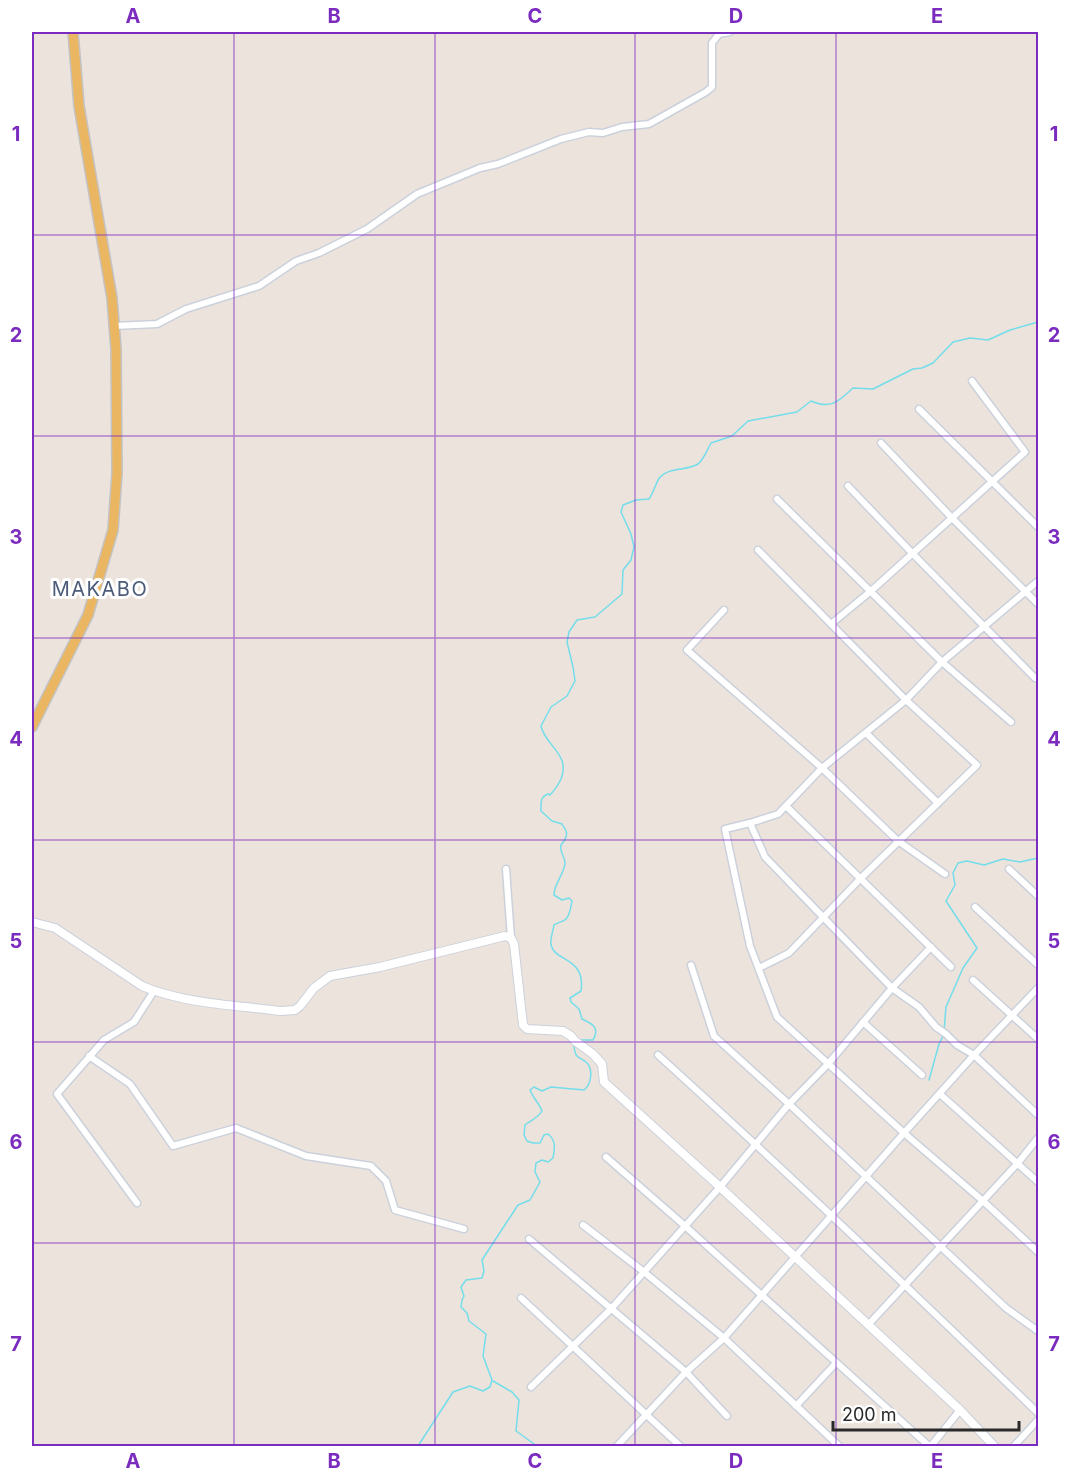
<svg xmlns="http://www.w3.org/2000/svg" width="1070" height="1478" viewBox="0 0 1070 1478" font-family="Inter,sans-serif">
  <rect width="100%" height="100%" fill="#ece3dd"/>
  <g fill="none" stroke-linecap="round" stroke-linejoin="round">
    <g stroke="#73ddea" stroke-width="1.5">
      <polyline points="944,1031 946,1007 963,968 977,948 946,901 955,885 953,873 958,863 967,861 984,865 1003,859 1020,862 1038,858"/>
      <path d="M578 1041 580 1040H593C600 1028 593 1024 582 1019L579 1009 571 1002 570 998 581 991C586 957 555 962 551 945 550 939 553 931 554 925 558 922 563 922 566 919 570 915 571 906 572 901L569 898 562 900 554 895C554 883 564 875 565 863 565 857 559 851 561 845 562 843 564 842 564 841 569 834 566 830 562 824L552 821 541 811C541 803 540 797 548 794L550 795C555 790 558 785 561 779 571 754 545 746 541 726L551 707 567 696 575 681 573 667 567 642 569 632 577 620 595 617 622 594 623 570 631 560 634 547 631 534 621 512 623 505 636 500 649 499C654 492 656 482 660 477 669 467 687 471 698 464 704 459 707 450 711 443L732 436 748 421 797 412 811 401C831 410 839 401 853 388L873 389 913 369 922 368 933 363 953 342 970 338 988 340 1010 330 1038 322"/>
      <polyline points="929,1080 939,1044 943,1036"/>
      <polyline points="493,1381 512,1392 519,1400 516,1431 537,1446"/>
      <polyline points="32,1445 35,1446"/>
      <path d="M418 1446 453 1392 470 1386 483 1391 490 1387 492 1380 483 1356 486 1334 469 1321 467 1313 461 1307 462 1300 464 1296 461 1287 466 1280 482 1278 484 1271 482 1260 518 1205 530 1200 540 1182 535 1172 536 1163 542 1160 548 1162 553 1158C555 1148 556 1140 548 1134L544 1135 540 1143H533L527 1141 524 1135 525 1125C531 1120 538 1118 542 1111 539 1103 533 1098 530 1090L534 1087 542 1091 551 1087 584 1090C591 1085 594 1069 586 1062 578 1056 576 1059 574 1047L575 1045"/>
    </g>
    <g stroke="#cbd1db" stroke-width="9">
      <g id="minor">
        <polyline points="114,326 157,324 186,309 259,286 296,261 319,253 367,229 417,194 480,168 498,164 561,139 589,132 603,133 622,127 649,124 706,92 712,87 712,43 719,34 730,32"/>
        <polyline points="919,409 1038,527"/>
        <polyline points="881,443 952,518 1038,604"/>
        <polyline points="848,486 912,553 1035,678"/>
        <polyline points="777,499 942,662 1011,722"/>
        <polyline points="758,550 906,700 977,765 860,879 789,953 759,968"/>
        <polyline points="1038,581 942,662 906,700 822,768 778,814 750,823 725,829 750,946 777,1017 904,1133 983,1201 1038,1252"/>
        <polyline points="724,610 687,650 822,768 898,841 945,874"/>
        <polyline points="831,624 871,591 1025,452 972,381"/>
        <polyline points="866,733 938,803"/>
        <polyline points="786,806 951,967"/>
        <polyline points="750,823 765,857 823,917 892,988 919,1007 936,1027 946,1034 957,1045 974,1055 1038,1115"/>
        <polyline points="506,869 511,938"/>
        <polyline points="1009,869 1038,896"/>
        <polyline points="975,907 1038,965"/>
        <polyline points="691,965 714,1036 789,1104 1006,1308 1038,1331"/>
        <polyline points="973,980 1038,1039"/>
        <polyline points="863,1022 922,1075"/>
        <path d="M658 1055C787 1172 913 1292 1038 1413"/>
        <polyline points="89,1056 130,1084 173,1146 236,1128 306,1156 371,1166 386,1181 395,1210 464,1229"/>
        <polyline points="940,1094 1038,1182"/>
        <polyline points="606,1157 685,1226 929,1446"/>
        <polyline points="137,1203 57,1094 104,1040 134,1022 154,991"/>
        <polyline points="583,1225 644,1272 724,1338 839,1446"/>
        <polyline points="529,1239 686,1372 727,1416"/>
        <polyline points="521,1298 680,1446"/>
        <polyline points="868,1325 1017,1164 1038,1138"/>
        <polyline points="531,1387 611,1309 720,1187 789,1104 828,1064 892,988 931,947"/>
        <polyline points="796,1406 836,1363"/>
        <polyline points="617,1446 686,1372 724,1338 904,1133 974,1055 1038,988"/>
        <polyline points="931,1446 960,1410"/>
        <polyline points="1014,1446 1038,1420"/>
      </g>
    </g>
    <g stroke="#cbd1db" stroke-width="10">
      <path id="tertiary" d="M32 922 55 928 142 986C185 1004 235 1005 281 1011L295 1010 300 1006 314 988 330 976 380 967 505 936 511 938 514 944 523 1025 527 1029 563 1031 571 1036 575 1041 593 1054 602 1064 604 1082 720 1187 960 1410 994 1446"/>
    </g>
    <g stroke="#c3c3c3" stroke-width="12">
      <polyline id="primary" points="32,727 88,615 113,530 117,473 116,349 112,298 79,106 73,32"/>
    </g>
    <use href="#minor" stroke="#fff" stroke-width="6"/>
    <use href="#tertiary" stroke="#fff" stroke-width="8"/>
    <use href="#primary" stroke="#ebb662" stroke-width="9"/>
  </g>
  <path fill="none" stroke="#7b2cbf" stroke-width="1.5" stroke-opacity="0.55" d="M234 32V1446M435 32V1446M635 32V1446M836 32V1446M32 235H1038M32 436H1038M32 638H1038M32 840H1038M32 1042H1038M32 1243H1038"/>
  <g text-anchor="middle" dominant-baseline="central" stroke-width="6" stroke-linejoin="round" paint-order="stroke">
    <g font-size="20" letter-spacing="1.5" fill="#4c5b79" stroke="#fff">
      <text x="100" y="589">MAKABO</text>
    </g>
  </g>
  <rect width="1070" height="1478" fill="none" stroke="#ffffff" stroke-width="66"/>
  <path d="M833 1421v9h186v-9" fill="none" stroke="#2a2a2a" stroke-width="3"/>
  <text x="842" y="1421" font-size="18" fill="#2a2a2a" stroke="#ffffff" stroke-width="4.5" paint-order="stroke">200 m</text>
  <rect x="33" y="33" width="1004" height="1412" fill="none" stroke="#7b2cbf" stroke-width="2"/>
  <g font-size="20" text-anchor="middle" font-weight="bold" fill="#7b2cbf">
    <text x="133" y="23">A</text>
    <text x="334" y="23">B</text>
    <text x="535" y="23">C</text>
    <text x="736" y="23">D</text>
    <text x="937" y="23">E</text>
    <text x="16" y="141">1</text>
    <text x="1054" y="141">1</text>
    <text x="16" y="342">2</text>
    <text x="1054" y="342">2</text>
    <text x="16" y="544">3</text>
    <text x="1054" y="544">3</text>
    <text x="16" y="746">4</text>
    <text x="1054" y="746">4</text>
    <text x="16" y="948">5</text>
    <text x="1054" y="948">5</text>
    <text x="16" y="1149">6</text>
    <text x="1054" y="1149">6</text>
    <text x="16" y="1351">7</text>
    <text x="1054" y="1351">7</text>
    <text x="133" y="1468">A</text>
    <text x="334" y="1468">B</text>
    <text x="535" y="1468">C</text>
    <text x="736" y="1468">D</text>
    <text x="937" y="1468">E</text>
  </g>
</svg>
